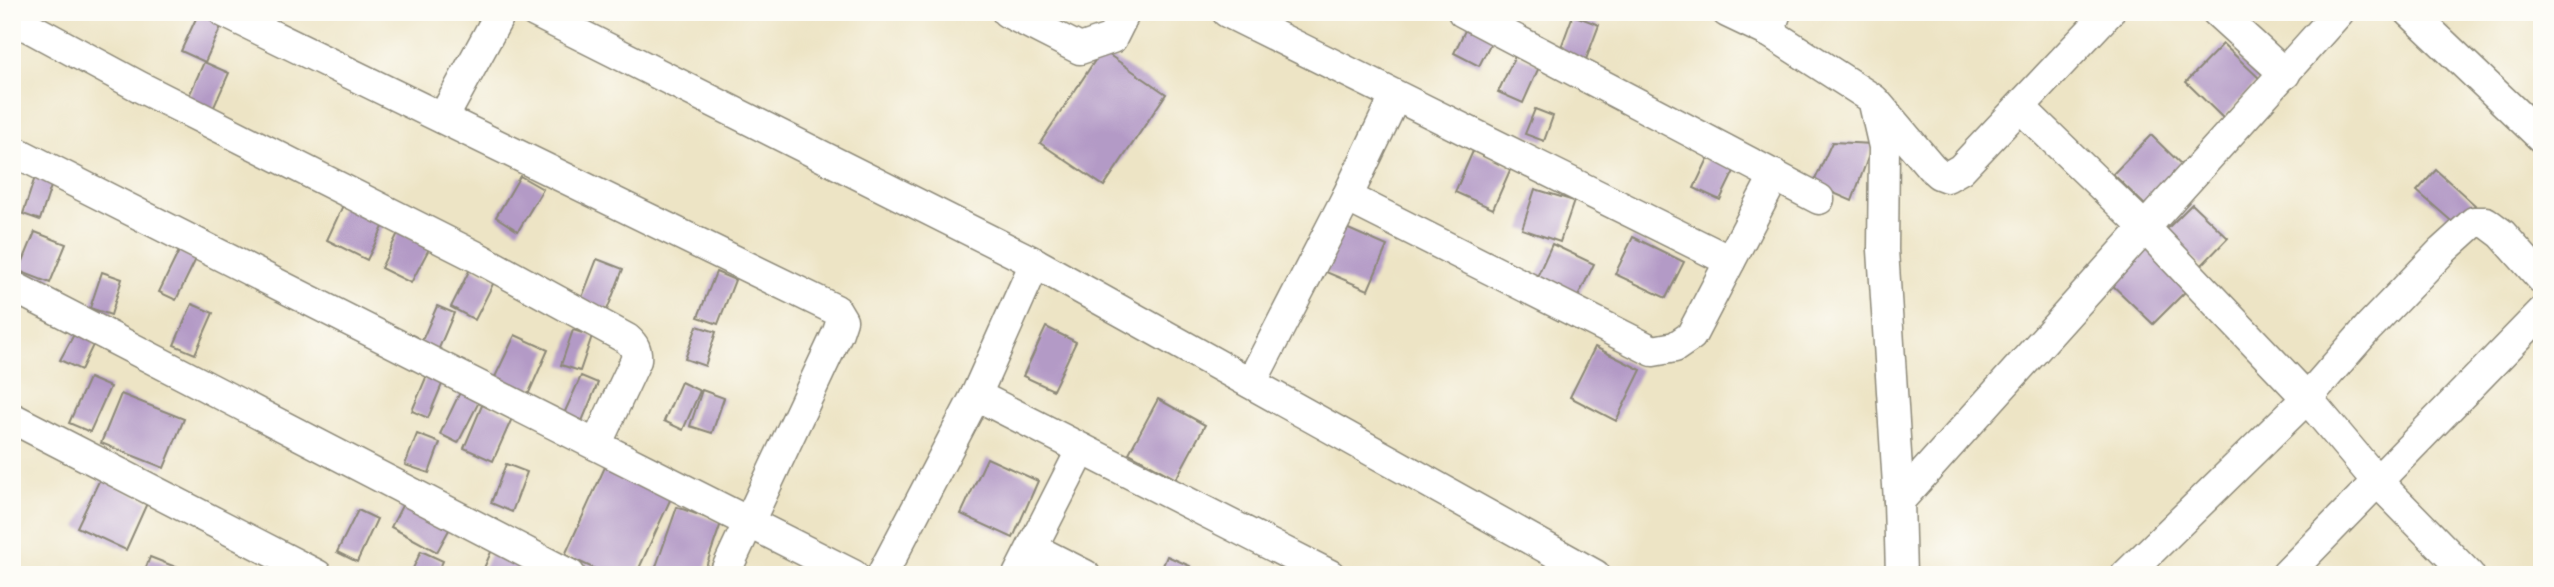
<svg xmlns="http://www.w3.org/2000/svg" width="2554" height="587" viewBox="0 0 2554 587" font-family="'IM FELL English',serif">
  <rect width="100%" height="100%" fill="#fdfcf7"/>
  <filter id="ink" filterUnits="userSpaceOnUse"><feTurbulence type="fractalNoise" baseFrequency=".0143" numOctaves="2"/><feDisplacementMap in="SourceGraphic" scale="14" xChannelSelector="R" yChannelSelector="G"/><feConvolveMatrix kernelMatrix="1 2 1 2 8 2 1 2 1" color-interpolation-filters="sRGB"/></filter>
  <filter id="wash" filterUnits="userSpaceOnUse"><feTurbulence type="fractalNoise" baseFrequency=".00686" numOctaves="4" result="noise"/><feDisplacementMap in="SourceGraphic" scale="28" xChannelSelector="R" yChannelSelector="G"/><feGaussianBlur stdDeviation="1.57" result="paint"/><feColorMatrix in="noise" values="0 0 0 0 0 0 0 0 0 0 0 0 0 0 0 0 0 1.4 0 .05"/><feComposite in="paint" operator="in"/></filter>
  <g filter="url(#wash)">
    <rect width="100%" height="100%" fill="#ede4c5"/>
    <g id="blocks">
      <g fill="#b39ac6">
        <polygon points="199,12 211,12 225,18 205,62 181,51"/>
        <polygon points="1573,15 1599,25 1585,62 1559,53"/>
        <polygon points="1471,18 1497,31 1479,66 1454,53"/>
        <polygon points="2223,44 2260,79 2223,118 2186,82"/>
        <polygon points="1102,50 1166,94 1104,186 1040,143"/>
        <polygon points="1516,54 1540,65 1523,103 1498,92"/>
        <polygon points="204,62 229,73 210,116 185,105"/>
        <polygon points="1535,109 1553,116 1544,141 1525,134"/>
        <polygon points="2151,135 2187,170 2149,209 2113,174"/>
        <polygon points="1832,142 1873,144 1852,201 1813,184"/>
        <polygon points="1713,148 1739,161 1720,200 1694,188"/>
        <polygon points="1473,151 1511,168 1493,209 1455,192"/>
        <polygon points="2436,170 2475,205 2457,226 2417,191"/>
        <polygon points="520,176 543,189 518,231 496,217"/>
        <polygon points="35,177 52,183 40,220 23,214"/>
        <polygon points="1535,189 1574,201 1560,242 1522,229"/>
        <polygon points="345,201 386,221 367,260 327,240"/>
        <polygon points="2192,204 2228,238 2201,266 2165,231"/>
        <polygon points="1337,224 1387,246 1368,290 1319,269"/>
        <polygon points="399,231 430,247 411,283 381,268"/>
        <polygon points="35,232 66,244 50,283 19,271"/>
        <polygon points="1633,237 1684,262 1666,298 1615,274"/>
        <polygon points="1552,244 1594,264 1572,309 1531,290"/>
        <polygon points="2144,244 2189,288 2153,324 2108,281"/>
        <polygon points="179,251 196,259 176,300 159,292"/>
        <polygon points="597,259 623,269 607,310 581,300"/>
        <polygon points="471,267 495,280 475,320 451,307"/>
        <polygon points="102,272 122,279 111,315 90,308"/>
        <polygon points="716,272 735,280 718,324 698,317"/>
        <polygon points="192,304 213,313 195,354 174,345"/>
        <polygon points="437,306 454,313 437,353 420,345"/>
        <polygon points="697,326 716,332 705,366 685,359"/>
        <polygon points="78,327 97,337 81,370 60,360"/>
        <polygon points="1046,327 1076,342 1053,390 1023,376"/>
        <polygon points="573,330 592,336 580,371 561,365"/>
        <polygon points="515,335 548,350 528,395 494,379"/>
        <polygon points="1595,347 1641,370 1616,421 1570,397"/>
        <polygon points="427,375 443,382 428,418 412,411"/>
        <polygon points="581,376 598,383 580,426 562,418"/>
        <polygon points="89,378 110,387 90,432 69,423"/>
        <polygon points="681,382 700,391 683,430 664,421"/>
        <polygon points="463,386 482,396 458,443 440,434"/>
        <polygon points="702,390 724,398 712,433 690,426"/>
        <polygon points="121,394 184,419 164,468 101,443"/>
        <polygon points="1158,399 1205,425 1176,479 1129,453"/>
        <polygon points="483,403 513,416 493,461 464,448"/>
        <polygon points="417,434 440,443 429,473 405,465"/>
        <polygon points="987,458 1038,481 1013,538 961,514"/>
        <polygon points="506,464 527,472 512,512 491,503"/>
        <polygon points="605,467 671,498 636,575 608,575 565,555"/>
        <polygon points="100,479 148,501 126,550 77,527"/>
        <polygon points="408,494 455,519 437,552 391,527"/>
        <polygon points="677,507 721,523 703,575 653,575"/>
        <polygon points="358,510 377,519 357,562 337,552"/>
        <polygon points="494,545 560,575 481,575"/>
        <polygon points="421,551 443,561 437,575 410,575"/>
        <polygon points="1167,556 1190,566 1186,575 1159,575"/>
        <polygon points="150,557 196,575 143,575"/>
      </g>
    </g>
  </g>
  <g filter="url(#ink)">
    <use href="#blocks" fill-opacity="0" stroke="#8c8878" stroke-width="2"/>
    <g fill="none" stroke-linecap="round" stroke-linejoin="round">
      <g stroke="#8c8878" stroke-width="33">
        <g id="minor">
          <polyline points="224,12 836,310 842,320 838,332 724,575"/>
          <polyline points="535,12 1035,263 1595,575"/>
          <polyline points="1007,12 1080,49 1112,38 1125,12"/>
          <polyline points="1227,12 1730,261"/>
          <polyline points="1463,12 1819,199"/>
          <polyline points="1727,12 1769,32 1776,12"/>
          <polyline points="2217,12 2285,74"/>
          <polyline points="2410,12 2542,138"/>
          <path d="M12 18 140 87 475 256 627 339C634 345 637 350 636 360L596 445"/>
          <polyline points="1769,32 1873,99 1884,147 1883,250 1899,501 1901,575"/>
          <polyline points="1876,102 1931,167 1939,174 1947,177 1961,169 2109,12"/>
          <polyline points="2020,107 2146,229 2307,398 2376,480 2469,575"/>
          <polyline points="443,118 501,12"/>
          <polyline points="12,150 853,575"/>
          <polyline points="1347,197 1653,351 1675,347 1691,336 1775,175"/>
          <polyline points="12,286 570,575"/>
          <polyline points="1251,383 1347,197 1395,97"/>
          <polyline points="976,395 1330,575"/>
          <polyline points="12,418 317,575"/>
          <polyline points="1899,501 2339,12"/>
          <polyline points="1032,548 1085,575"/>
          <polyline points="882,575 976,395 1035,263"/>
          <polyline points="1018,575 1082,449"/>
          <polyline points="2126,575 2307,398 2369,327 2442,251 2474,222 2486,222 2502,234 2542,279"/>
          <polyline points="2286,575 2542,312"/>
        </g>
      </g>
      <use href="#minor" stroke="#fff" stroke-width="30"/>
    </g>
  </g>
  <rect width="2554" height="587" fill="none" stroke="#fdfcf7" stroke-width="42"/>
</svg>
